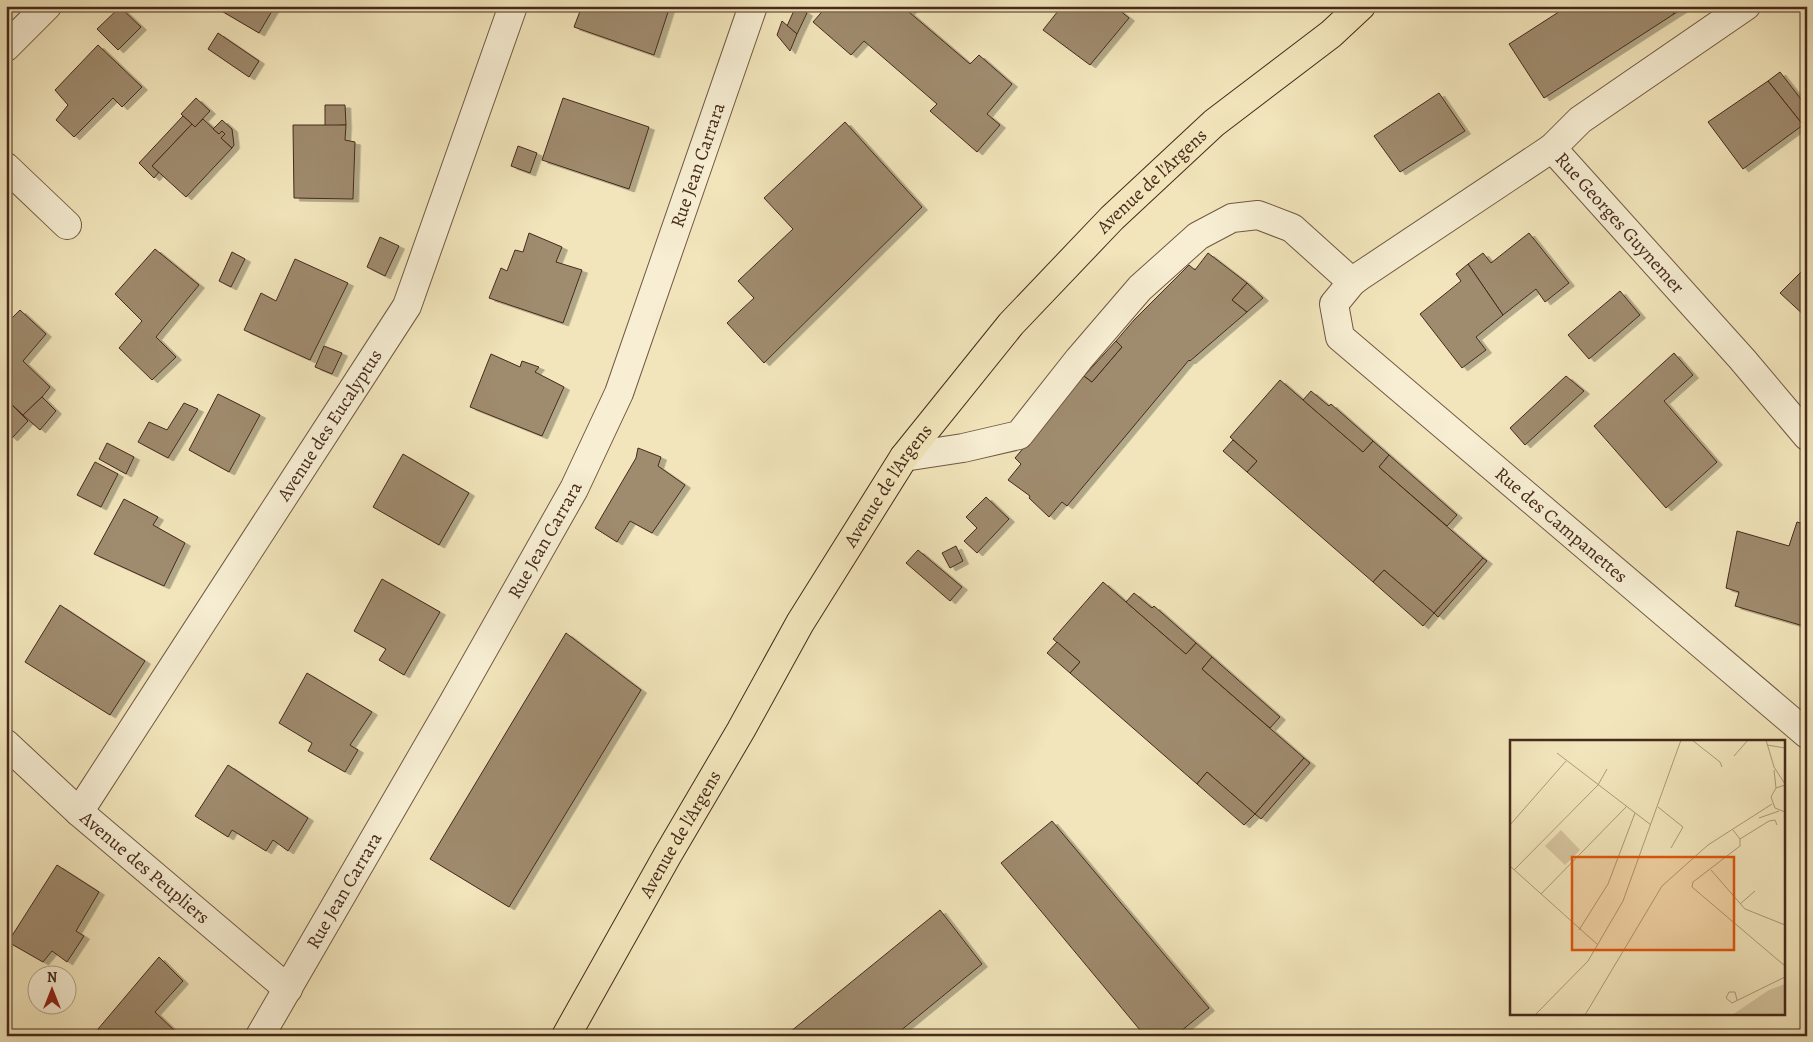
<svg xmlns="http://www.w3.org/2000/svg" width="1813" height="1042" viewBox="0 0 1813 1042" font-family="Alegreya,serif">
  <defs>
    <filter id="shadow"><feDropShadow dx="5.5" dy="3" stdDeviation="0" flood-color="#0004"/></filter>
  </defs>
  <rect width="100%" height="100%" fill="#f2e5bb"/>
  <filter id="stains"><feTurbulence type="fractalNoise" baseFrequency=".004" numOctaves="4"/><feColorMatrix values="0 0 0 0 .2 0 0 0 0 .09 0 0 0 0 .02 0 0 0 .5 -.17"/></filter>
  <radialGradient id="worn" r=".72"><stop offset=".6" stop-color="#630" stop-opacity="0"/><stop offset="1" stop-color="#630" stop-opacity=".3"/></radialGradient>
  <g fill="#9f8b6e" stroke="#462a1b" filter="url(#shadow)">
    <polygon points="213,6 275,6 259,33"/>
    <polygon points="582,6 670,6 654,55 574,27"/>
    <polygon points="796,6 807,13 797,34 787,26"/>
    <polygon points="827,6 914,6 909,12 970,64 979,55 1012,84 987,114 1000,125 977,152 930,111 937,104 864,41 851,55 813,22"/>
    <polygon points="1062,6 1114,6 1129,18 1090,65 1043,30"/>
    <polygon points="1568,6 1670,6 1674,14 1544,98 1509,44"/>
    <polygon points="1670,6 1687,6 1674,14"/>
    <polygon points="120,7 141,27 118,50 97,29"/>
    <polygon points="782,21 797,34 790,51 777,35"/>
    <polygon points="218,33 259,61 249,77 208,49"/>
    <polygon points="98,45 142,87 122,107 113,98 74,137 56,120 68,105 55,90"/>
    <polygon points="1780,72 1807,107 1807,122 1803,125 1768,81"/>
    <polygon points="1768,81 1803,125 1743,169 1708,122"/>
    <polygon points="1439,93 1465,131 1400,172 1374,136"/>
    <polygon points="196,98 210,111 195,127 181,114"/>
    <polygon points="563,98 649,127 629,189 542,160"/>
    <polygon points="325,105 345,105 346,125 325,126"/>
    <polygon points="183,116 192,124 152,166 159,172 154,178 139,163"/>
    <polygon points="203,119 219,134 222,131 225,134 221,138 232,148 186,197 152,166 192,124 195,127"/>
    <polygon points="222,120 232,129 234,145 232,148 221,138 225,134 222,131 219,134 213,129"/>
    <polygon points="845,122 922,207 764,363 727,323 754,298 738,281 793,229 764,198"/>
    <polygon points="293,125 346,125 345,140 355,142 353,199 294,198"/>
    <polygon points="518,146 537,153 530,173 511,166"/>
    <polygon points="529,233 562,247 556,262 582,270 563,323 489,298 501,268 507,271 515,250 523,252"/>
    <polygon points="1529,233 1569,283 1545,302 1536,289 1503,315 1468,264 1483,253 1491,263"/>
    <polygon points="380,237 399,246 385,276 367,267"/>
    <polygon points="155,249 199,285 156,337 176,357 152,380 119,348 142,321 115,294"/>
    <polygon points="232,252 245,259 231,287 219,281"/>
    <polygon points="1208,253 1247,283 1232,300 1247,312 1190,361 1189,360 1067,506 1062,502 1049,517 1029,498 1030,496 1008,480 1021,464 1015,458 1084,376 1092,382 1122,347 1116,341 1134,320 1189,265 1195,270"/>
    <polygon points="295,259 348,283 310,360 244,330 261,293 276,301"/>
    <polygon points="1468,264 1503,315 1476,337 1486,350 1462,368 1420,314 1461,281 1456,274"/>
    <polygon points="1807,266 1807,318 1780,293"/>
    <polygon points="1247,283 1263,298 1247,312 1232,300"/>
    <polygon points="1620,291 1640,315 1589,359 1568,335"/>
    <polygon points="20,310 46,334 23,361 50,387 42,397 23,415 6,399 6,324"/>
    <polygon points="1116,341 1122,347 1092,382 1084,376"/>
    <polygon points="324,346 342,353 332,374 315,367"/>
    <polygon points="1674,353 1693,375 1664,401 1717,462 1666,508 1594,426"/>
    <polygon points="491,354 520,367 522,361 539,367 535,372 564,387 542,436 470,407"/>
    <polygon points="1566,376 1584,391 1525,445 1510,428"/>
    <polygon points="1280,380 1363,452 1373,441 1389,455 1379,467 1483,558 1434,613 1384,570 1373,582 1247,472 1257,461 1230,437"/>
    <polygon points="1311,391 1329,406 1331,404 1373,441 1363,452 1303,400"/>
    <polygon points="218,394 260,415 229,472 189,450"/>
    <polygon points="42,397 56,411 40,430 23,415"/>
    <polygon points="184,403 198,409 168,458 138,442 149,422 167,430"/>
    <polygon points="12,405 28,421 12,438 6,433 6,411"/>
    <polygon points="1233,440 1257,461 1247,472 1223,451"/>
    <polygon points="107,443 134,457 126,474 99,459"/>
    <polygon points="638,448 661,457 658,466 685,485 652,533 630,521 617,542 595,528 636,458"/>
    <polygon points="403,454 469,493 439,545 373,507"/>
    <polygon points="1389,455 1457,515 1447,526 1379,467"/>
    <polygon points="95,462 118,474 101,507 77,495"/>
    <polygon points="986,497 1009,519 977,553 964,541 977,528 966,517"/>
    <polygon points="124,499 158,517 153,525 185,543 164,586 94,554"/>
    <polygon points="1797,522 1807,525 1807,627 1735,606 1739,592 1726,588 1737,531 1789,546"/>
    <polygon points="956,546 963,561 950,568 942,553"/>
    <polygon points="918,550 962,587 950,601 906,563"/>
    <polygon points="1483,558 1487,561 1438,617 1434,613"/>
    <polygon points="1384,570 1434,613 1423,626 1373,582"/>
    <polygon points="382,579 440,612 404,675 379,660 386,649 354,631"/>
    <polygon points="1103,582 1186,654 1196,643 1212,657 1202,669 1304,758 1255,814 1207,772 1197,784 1070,673 1080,662 1053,639"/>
    <polygon points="1134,593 1152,608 1154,606 1196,643 1186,654 1126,602"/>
    <polygon points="60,605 145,661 110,715 25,662"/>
    <polygon points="566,633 641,690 509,907 430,859"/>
    <polygon points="1057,642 1080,662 1070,673 1047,653"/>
    <polygon points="1212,657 1280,717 1270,728 1202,669"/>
    <polygon points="307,673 372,712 350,745 358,750 345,772 308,751 312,743 279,723"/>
    <polygon points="1304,758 1310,763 1261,819 1255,814"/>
    <polygon points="228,765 308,818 288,851 273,840 266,851 232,830 228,837 195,816"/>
    <polygon points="1207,772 1255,814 1244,825 1197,784"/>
    <polygon points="1052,821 1209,1008 1175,1036 1145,1036 1001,863"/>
    <polygon points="57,865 99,892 76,931 84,936 67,962 52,951 43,962 8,942"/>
    <polygon points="940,910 982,964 894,1036 785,1036"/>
    <polygon points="159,957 183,981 155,1012 178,1034 176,1036 106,1036 98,1029"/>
  </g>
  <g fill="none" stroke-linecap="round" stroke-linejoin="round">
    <g stroke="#715943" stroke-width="30">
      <g id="minor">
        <path id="s1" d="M1746 6 1580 120 1552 148 1360 276 1352 282 1334 304 1340 337 1807 734"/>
        <polyline points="6,47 47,6"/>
        <path id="s2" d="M1552 148 1742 359 1807 436"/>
        <polyline points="6,167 67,225"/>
        <polyline points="904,457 963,448 1019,435 1079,359 1140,288 1198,236 1232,218 1258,215 1292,228 1352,282"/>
        <path id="s3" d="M6 744 79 812 288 989"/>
        <path id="s4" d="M79 812 407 306 513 6"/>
        <path id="s5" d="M260 1036 453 703 574 489 619 393 753 6"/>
      </g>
    </g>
    <g stroke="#462a1b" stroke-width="30">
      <g id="major">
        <path id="s6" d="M566 1036 667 856 741 730 800 623 904 457 1011 324 1112 218 1214 123 1331 34 1361 6"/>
      </g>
    </g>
    <use href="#minor" stroke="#f7eed3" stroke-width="28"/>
    <use href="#major" stroke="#f2e5bb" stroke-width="28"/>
  </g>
  <g text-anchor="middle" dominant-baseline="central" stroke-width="4" stroke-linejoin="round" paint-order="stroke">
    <g font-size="19" fill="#462a1b" stroke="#f7eed3">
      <text stroke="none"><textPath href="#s5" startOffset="978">Rue Jean Carrara</textPath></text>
      <text stroke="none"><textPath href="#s6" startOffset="1042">Avenue de l'Argens</textPath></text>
      <text stroke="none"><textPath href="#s2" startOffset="101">Rue Georges Guynemer</textPath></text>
      <text stroke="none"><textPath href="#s4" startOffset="461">Avenue des Eucalyptus</textPath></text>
      <text stroke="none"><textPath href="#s6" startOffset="638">Avenue de l'Argens</textPath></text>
      <text stroke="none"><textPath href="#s1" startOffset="834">Rue des Campanettes</textPath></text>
      <text stroke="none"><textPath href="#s5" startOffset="572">Rue Jean Carrara</textPath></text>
      <text stroke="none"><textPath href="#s6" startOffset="232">Avenue de l'Argens</textPath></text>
      <text stroke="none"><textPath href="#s3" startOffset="186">Avenue des Peupliers</textPath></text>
      <text stroke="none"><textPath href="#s5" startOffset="168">Rue Jean Carrara</textPath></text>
    </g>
  </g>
  <g transform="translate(1510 740)">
    <rect width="275" height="275" fill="#f2e5bb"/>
    <path d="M51 90 70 110 55 125 35 106ZM275 244V275H222L259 250Z" fill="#d5c5a0"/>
    <path fill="none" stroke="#ad9a7b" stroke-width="1" d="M182 0 210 22 212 27M256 0 264 27 275 44M257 5 275 8M47 13 141 85M224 16 238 0M264 30 266 48M275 45 266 48 261 57 265 68 275 72M148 67 173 87 161 108M249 78 269 71M0 85 56 21M223 90 230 99V106L183 142 182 147 275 226M230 99 259 81 265 80 267 85M0 126 88 205M4 130 88 45 97 29M201 130 235 169 275 185M31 154 117 66M230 164 245 151M69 190 98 144 125 73M222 263 275 237M222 263 216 258 219 252H225L227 260M25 275 78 221 113 161 171 0M75 275 152 146 198 105 262 64"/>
    <path fill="#e0570d" fill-opacity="0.15" stroke="#e0570d" stroke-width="2.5" d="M62 117H224V210H62Z"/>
    <rect width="275" height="275" fill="none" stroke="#462a1b" stroke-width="2.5"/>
  </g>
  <rect width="1813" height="1042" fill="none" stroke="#f2e5bb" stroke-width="25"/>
  <rect x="8" y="8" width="1798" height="1027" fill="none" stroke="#462a1b" stroke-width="2.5"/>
  <rect x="12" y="12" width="1788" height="1017" fill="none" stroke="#462a1b"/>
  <g transform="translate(52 990)"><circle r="24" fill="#f7eed3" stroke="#b0a089"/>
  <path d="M0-4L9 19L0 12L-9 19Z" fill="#8f2418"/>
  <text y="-8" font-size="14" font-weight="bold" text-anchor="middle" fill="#462a1b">N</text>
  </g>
  <rect width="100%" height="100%" filter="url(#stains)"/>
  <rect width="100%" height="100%" fill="url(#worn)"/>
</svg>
